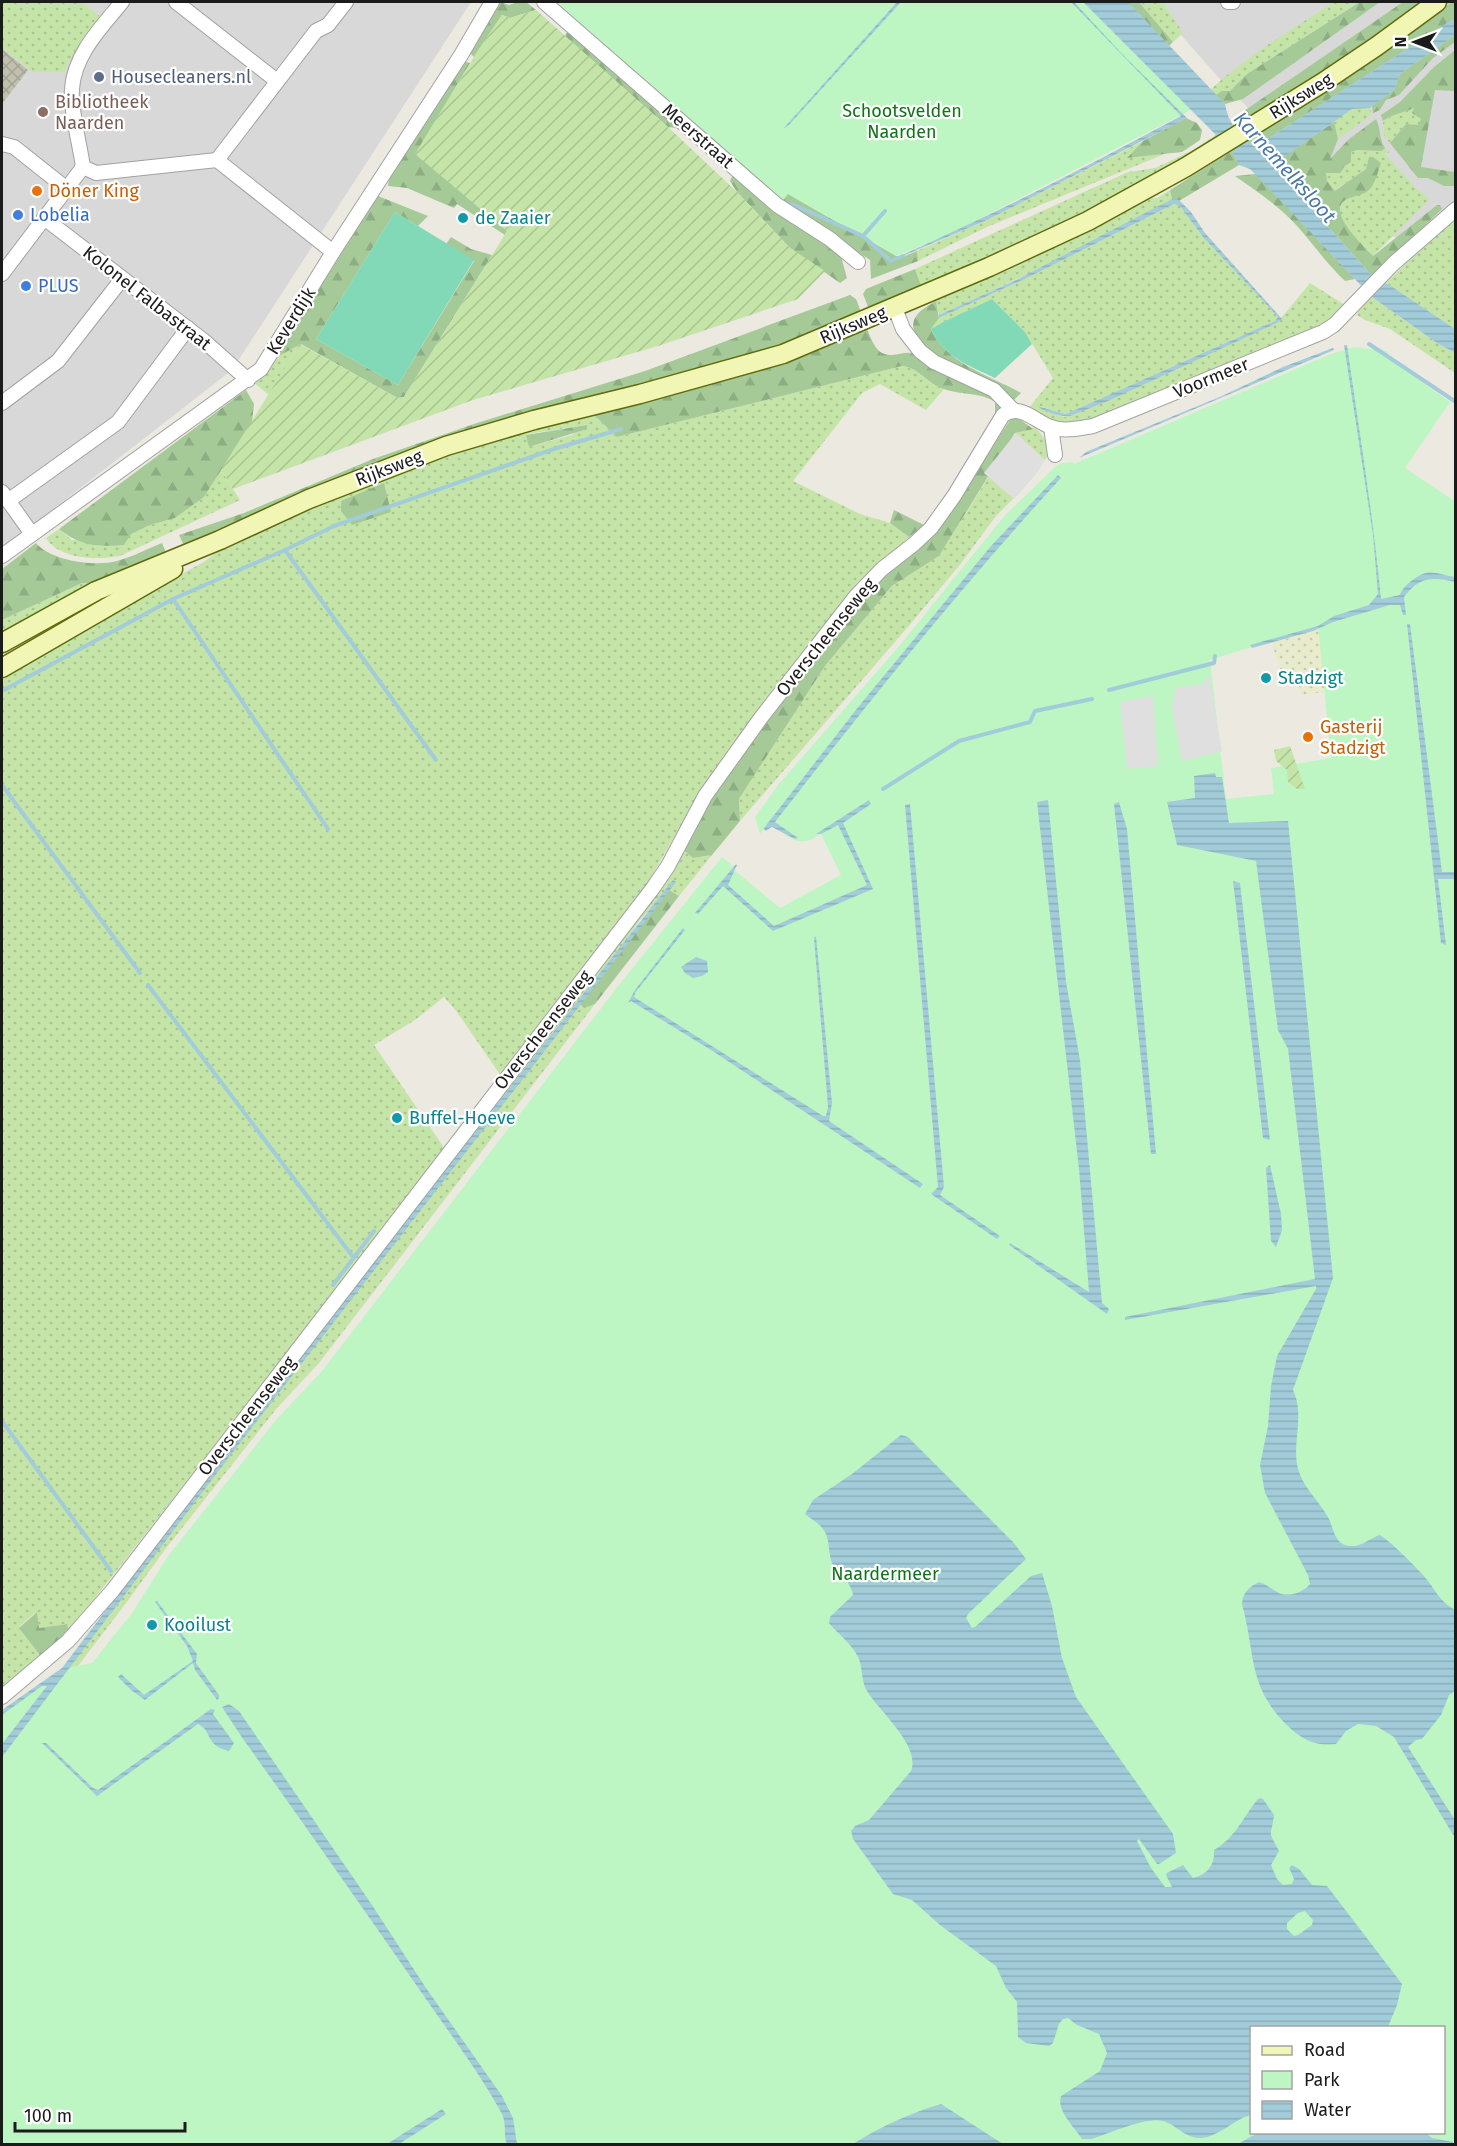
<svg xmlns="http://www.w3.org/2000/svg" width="1457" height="2146" viewBox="0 0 1457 2146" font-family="'Fira Sans',sans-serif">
  <defs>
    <pattern id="construction-cross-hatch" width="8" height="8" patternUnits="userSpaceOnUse" patternTransform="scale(1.5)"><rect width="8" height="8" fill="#c0c0ad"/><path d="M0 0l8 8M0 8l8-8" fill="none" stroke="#a4a494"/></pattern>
    <pattern id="farmland-dots" width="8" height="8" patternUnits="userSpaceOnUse" patternTransform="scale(1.5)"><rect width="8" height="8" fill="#e8ebcc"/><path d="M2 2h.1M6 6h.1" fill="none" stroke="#c6c9af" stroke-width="1.8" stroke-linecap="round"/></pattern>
    <pattern id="grass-dots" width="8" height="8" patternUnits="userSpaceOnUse" patternTransform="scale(1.5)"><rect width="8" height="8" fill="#c5e5a8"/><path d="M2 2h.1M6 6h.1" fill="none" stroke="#a9c490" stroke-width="1.8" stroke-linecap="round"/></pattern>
    <pattern id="forest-firs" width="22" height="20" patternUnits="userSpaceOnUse" patternTransform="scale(1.5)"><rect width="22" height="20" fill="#a5ca97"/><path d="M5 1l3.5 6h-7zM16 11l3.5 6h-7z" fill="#8dad82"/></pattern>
    <pattern id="garden-furrows" width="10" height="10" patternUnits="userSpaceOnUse" patternTransform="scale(1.5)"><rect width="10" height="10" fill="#c5e5a8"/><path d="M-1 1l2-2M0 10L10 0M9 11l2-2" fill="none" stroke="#a9c490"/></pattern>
    <pattern id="water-rules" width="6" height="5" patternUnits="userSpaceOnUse" patternTransform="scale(1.5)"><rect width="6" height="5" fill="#a2ccd9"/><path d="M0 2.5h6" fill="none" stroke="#8bafba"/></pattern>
  </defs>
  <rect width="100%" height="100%" fill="#ece9e1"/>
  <g fill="#d9d8d8">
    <polygon points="2,2 471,2 232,370 2,549"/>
    <polygon points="1156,2 1455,2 1455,274 1345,207 1219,78 1180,34"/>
  </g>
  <polygon fill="url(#construction-cross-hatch)" points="2,49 28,70 2,104"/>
  <polygon fill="url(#farmland-dots)" points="1333,622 1377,676 1324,692 1301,695 1298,680 1284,683 1272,643 1313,631"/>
  <g fill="url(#grass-dots)" fill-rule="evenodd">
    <polygon points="2,2 81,2 102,18 69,61 65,72 33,72 2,48"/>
    <polygon points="1139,2 1163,2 1183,33 1173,42"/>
    <path d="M1334 2H1360L1247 74 1230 91H1222L1215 95 1210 90C1247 56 1292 29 1334 2Z"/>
    <path d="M1414 107 1422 119 1418 125 1406 124 1390 143 1384 136 1383 122C1393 113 1403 113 1414 107Z"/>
    <polygon points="1370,108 1371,115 1338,139 1334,122 1352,109"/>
    <polygon points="1216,135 1221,140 1118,198 1070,218 922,288 915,269 1128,172 1155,168 1191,151"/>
    <polygon points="1143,141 1128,158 1167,153 987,227 918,261 917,251 987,220"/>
    <path d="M1385 148 1390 152 1385 154 1417 189 1430 199 1373 256C1365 247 1341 225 1340 214 1339 210 1341 205 1344 201L1370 189 1381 163 1369 157 1367 168 1348 183 1340 186 1335 191 1327 181 1326 173H1340L1345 166 1351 162 1350 152 1357 150 1382 151Z"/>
    <path d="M1170 190 1172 199C1096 241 1018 280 939 315L936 301 1023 261 1146 197 1157 198Z"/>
    <polygon points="1174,204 1180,206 1203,237 1279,317 1275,321 1066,414 1039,406 1064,417 1070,416 1277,323 1310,283 1345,305 1330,323 1113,416 1061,425 1028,409 1053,378 1025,332 992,299 945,321 931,329 939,318 1027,278"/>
    <polygon points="1455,215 1455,329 1386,283"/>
    <polygon points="1372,297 1437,343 1455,353 1455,373 1390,329 1365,320 1357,315 1359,309"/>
    <polygon points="300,344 269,395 254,383 275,358"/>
    <path d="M902 366C917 367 930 383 944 389L926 410 880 384 862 393 793 481 860 514 890 523 909 537 856 584 701 790 642 893 501 1076 457 1012 444 997 415 1020 374 1045 445 1149 305 1331 69 1631 67 1624 39 1628 36 1612 19 1627 43 1659 2 1693V680L25 659 202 563 230 543 294 514 418 465 496 438 592 413 617 437ZM587 425 572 435 529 447 527 434Z"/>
    <polygon points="1035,427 1044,438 1050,453 1018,494 996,516 959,566 907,628 740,821 739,799 825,666 892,586 939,556 1016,433"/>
    <path d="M221 470 240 500 120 556C97 560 60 560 46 538L59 529 72 540 131 534 150 525 175 518 204 497Z"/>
    <polygon points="82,583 101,585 2,639 2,620"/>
    <polygon points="681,848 693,858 712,855 679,896 669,890 640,920 584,1007 595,1004 319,1363 277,1408 167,1547 123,1607 10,1755 77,1652 122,1598 280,1376"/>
  </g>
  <g fill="url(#forest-firs)">
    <polygon points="500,2 509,5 518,2 526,2 536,10 510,18 502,15 474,57 468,51"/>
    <polygon points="1128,2 1139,2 1173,42 1169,46"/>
    <polygon points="1360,2 1380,2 1243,99 1225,104 1215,95 1222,91 1230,91 1247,74"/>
    <polygon points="1403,2 1422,2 1331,68 1249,121 1244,111"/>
    <polygon points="1452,2 1455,2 1455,18 1260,144 1254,145 1244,140"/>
    <polygon points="570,32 685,129 668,127 565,37 566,33"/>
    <polygon points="1455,35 1455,42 1433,58 1399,95 1386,100 1380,110 1373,113 1372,106 1394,90 1400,74"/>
    <path d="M1455 50V91L1435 90 1421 167 1455 172V186H1444L1428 178H1418L1390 143 1406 124 1418 125 1421 119 1412 113 1414 108C1403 113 1392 114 1383 121L1381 115 1400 102 1434 67Z"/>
    <polygon points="463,61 470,63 416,154 507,231 505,235 457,204 454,208 407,188 388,186 389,178"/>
    <polygon points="1186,118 1197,123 1202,130 1200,140 1182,152 1127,158 1143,141"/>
    <path d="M1376 119C1381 129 1379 139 1385 148L1382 151 1357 150 1351 152V162L1345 166 1340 173H1326L1327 181 1335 191 1366 169 1369 157H1373L1381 163C1378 171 1376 182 1370 189 1362 197 1352 195 1344 201 1328 214 1364 246 1373 256L1437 205H1440L1442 209 1372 276 1274 166 1276 162 1334 122 1338 139 1330 159 1349 139Z"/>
    <polygon points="1232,151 1239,165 1179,201 1172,199 1170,190"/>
    <polygon points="734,172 840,253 847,278 840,283 790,248 737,192 730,181"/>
    <path d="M1256 174 1355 279 1345 281C1327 264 1314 245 1298 227 1280 207 1258 192 1235 176Z"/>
    <path d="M771 183C813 210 857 232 900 258L917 251 918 261 871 279 870 260 781 203Z"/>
    <polygon points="378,196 428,216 418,226 395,212 316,339 398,385 474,261 446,244 451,237 471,249 492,255 404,397 398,398 392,395 301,344 275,358"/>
    <polygon points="915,269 922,288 869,309 863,294 866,289"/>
    <polygon points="850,295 856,299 861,312 776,350 523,419 185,548 179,535 244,513 373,459 477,423 645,371"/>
    <path d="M936 301 939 318 931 329C945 363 991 376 1021 393L1014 400C997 386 892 347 917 315 921 309 930 305 936 301Z"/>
    <path d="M867 329C872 340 876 356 892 355 899 355 904 352 911 353L992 395 1002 405 995 418V402C979 391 957 396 939 387 927 381 916 367 902 366L617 437 592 413 779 362Z"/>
    <path d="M246 390 254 404 252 422 204 497 175 518 150 525 131 534 124 545C97 547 80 546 59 529Z"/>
    <polygon points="1012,417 1017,417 1033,429 1015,433 939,556 892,586 825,666 739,799 740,821 712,855 693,858 681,848 708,799 876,582 922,544 945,521"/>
    <polygon points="587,425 587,429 529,447 526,435"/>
    <polygon points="384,483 391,512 352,525 341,511 341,501"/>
    <polygon points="894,510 924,525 909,537 890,523"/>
    <path d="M36 543C51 561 95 567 117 561 132 557 147 549 162 543L167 555 101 585 82 583 2 620V569Z"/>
    <polygon points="669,890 679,896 595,1004 584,1008 580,1004"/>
    <polygon points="37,1612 39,1628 67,1624 69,1631 43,1659 19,1628"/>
  </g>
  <g fill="#bef6c3" fill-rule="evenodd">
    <polygon points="549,2 1083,2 1191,110 950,234 896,256 788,194 781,203"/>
    <path d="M1354 347 1387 351 1391 360 1450 402 1405 468 1456 502 1455 2144H2V1714L67 1668 92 1663 132 1613 168 1556 276 1420 322 1371 615 990 722 857 734 867 733 869 780 908 841 875 821 834C797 850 790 837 769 823L760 834 755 817 778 785 900 645 1005 515 1055 467 1062 463 1072 462 1074 464 1331 354ZM1318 626 1331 758 1271 768 1274 794 1226 799 1210 660ZM1252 2028H1444V2132H1252Z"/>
  </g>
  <g fill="url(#garden-furrows)">
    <polygon points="536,10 668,127 737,192 790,248 825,271 798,299 658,346 473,400 233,489 221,470 300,344 392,395 398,398 404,397 507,231 415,154 474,57 502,15 510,18"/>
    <polygon points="1290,746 1305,789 1297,789 1288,782 1287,770 1276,761 1274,750"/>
  </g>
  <g fill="#81d9b8">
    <polygon points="395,212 474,260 398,385 316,339"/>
    <path d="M992 299 1025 332 1032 344 995 378C970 366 943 357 931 329L945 321Z"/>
  </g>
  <g fill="#dfdfdf">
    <polygon points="1016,433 1045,460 1037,473 1014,499 984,473"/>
    <polygon points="1209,676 1222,751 1182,761 1172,706 1176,688 1204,684 1205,678"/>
    <polygon points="1153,696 1158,766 1127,769 1120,702"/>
  </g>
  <g fill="url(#water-rules)" fill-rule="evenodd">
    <polygon points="897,2 901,2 788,126 783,129"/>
    <path d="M1071 2H1074L1124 56 1187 118 987 220 903 256 902 255C997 213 1090 165 1181 116Z"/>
    <path d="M1083 2H1128L1225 104C1228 122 1238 136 1254 145L1260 144 1455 18V35L1400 74 1394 90 1370 108 1352 109 1277 162 1274 166 1372 276 1391 286 1455 329V353L1437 343 1372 297 1257 176 1250 169 1239 165 1232 151Z"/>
    <path d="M1172 199 1179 200 1191 212 1205 233 1282 319 1277 323 1108 401 1070 416C1060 417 1045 412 1037 406L1066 414 1275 321 1278 317 1203 237 1180 206 1174 204 1027 278 939 318V315L1016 280Z"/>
    <path d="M1344 345H1347C1359 430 1373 514 1381 599L1400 595C1402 587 1417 575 1426 573 1434 571 1447 576 1455 577V582C1432 577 1420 576 1404 597L1406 615H1403L1400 605H1390L1333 622 1313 631 1252 648 1250 645 1318 626 1334 616 1369 605 1378 594 1373 535Z"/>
    <polygon points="1333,348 1334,350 1079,458 1086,452 1222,396 1283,367"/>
    <path d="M1058 475 1061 478C960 588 867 704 775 822L798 838 795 839 772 827 765 831 764 828 859 706 991 546Z"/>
    <polygon points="1407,624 1410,624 1442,872 1455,872 1455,879 1438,879 1446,945 1441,943"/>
    <path d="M1215 773 1216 777H1222L1229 823 1288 821 1333 1278 1293 1390C1306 1418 1290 1444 1299 1472 1305 1490 1321 1503 1329 1519 1334 1530 1335 1545 1350 1546 1362 1547 1370 1538 1380 1535 1392 1543 1413 1564 1423 1575 1437 1591 1436 1598 1455 1610V1691L1449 1695 1441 1715 1422 1739 1416 1740 1408 1747 1455 1820V1838L1394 1737 1376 1726 1358 1724 1346 1731 1336 1744C1317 1746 1304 1741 1290 1728 1247 1688 1256 1655 1242 1604 1243 1592 1249 1587 1259 1582 1266 1584 1270 1588 1277 1592 1287 1598 1303 1593 1310 1584L1308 1575 1265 1493 1260 1465 1268 1426 1271 1386 1277 1356 1316 1289V1286L1125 1320V1317L1315 1279 1288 1049 1278 1030 1256 861 1177 845 1167 802 1195 798 1194 776Z"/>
    <polygon points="869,800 871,804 843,823 873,889 773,931 723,886 698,914 695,913 736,864 737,865 728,885 774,926 867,885 838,825 821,834 816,834"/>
    <polygon points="1048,800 1066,982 1080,1060 1102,1303 1109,1309 1107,1314 1009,1245 1010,1243 1089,1292 1079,1169 1037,802"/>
    <polygon points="1119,802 1127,829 1156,1154 1151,1154 1114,804"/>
    <polygon points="910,804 944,1187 940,1195 1000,1236 997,1239 931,1194 938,1187 905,805"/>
    <polygon points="673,880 676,882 233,1452 2,1757 2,1744 47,1686 42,1686 2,1715 2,1710 62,1668 290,1367"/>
    <polygon points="1233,881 1240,883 1270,1140 1263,1138"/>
    <polygon points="683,928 685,930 635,993 634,997 823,1116 826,1116 828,1107 814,938 816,936 832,1103 829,1121 923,1184 920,1188 711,1050 631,1001 628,1003 635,990"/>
    <polygon points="696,957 707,961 708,972 702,976 693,978 685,973 681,967"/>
    <polygon points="1270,1165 1281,1214 1282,1230 1276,1247 1271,1241 1266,1168"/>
    <path d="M901 1435 908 1437 1013 1542 1026 1559 968 1614 966 1618 972 1628 975 1627 1031 1576 1042 1573 1052 1606 1062 1658 1076 1697 1173 1834 1176 1853 1159 1864H1157L1139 1839 1137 1841 1151 1868 1165 1887H1172L1166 1875 1167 1873 1183 1865 1193 1878C1208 1875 1215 1864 1214 1850 1234 1839 1243 1818 1257 1800L1260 1798 1263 1799 1274 1815C1271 1839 1267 1828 1279 1851L1271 1865 1277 1879 1283 1885 1292 1884 1294 1879 1289 1868 1292 1865 1299 1869 1312 1885 1327 1886 1402 1984 1397 2005 1388 2027 1252 2028 1251 2115C1234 2119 1219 2137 1201 2138 1184 2138 1177 2125 1163 2121 1147 2116 1108 2134 1091 2139H1082C1074 2127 1056 2110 1061 2096L1100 2071 1107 2053 1099 2034 1077 2025 1068 2018 1063 2019 1059 2024 1053 2043 1049 2046 1026 2043 1018 2037 1017 2002 1006 1988 996 1966 940 1925 912 1900 893 1894 853 1839 851 1831 855 1826 869 1820 911 1771C921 1746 879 1711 867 1691 861 1682 863 1669 859 1659 854 1646 838 1634 829 1623L830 1617 853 1595C852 1583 839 1575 833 1565 827 1553 831 1539 823 1529 819 1523 811 1519 805 1514L813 1500 852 1474ZM1305 1911 1313 1920 1312 1925 1298 1935 1294 1936 1287 1929V1923L1298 1913Z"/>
    <polygon points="157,1601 197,1654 196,1663 219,1695 219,1698 217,1700 195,1670 193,1663 145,1700 131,1690 118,1677 121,1674 144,1695 193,1661 187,1646 155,1602"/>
    <path d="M229 1704 239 1711 372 1905 426 1988 502 2096 513 2118 517 2144H507C503 2134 507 2125 502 2114 478 2070 447 2030 419 1989 360 1904 301 1820 241 1736L222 1707Z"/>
    <path d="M211 1709 215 1710 213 1714 234 1743 229 1751C204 1745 213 1731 198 1724L97 1796 42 1743H46L93 1788 98 1790Z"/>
    <path d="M941 2104 1003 2144H853C880 2127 910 2113 941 2104Z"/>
    <polygon points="442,2109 446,2114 399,2144 387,2144"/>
    <polygon points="1259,2132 1426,2133 1432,2138 1453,2142 1453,2144 1238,2144"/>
  </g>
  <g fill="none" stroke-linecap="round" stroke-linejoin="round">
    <g stroke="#a2ccd9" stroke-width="4">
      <polyline points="792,204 863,236 891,261 903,256"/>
      <polyline points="863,236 885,211"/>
      <polyline points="1369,344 1456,402"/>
      <polyline points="173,599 328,829"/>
      <polyline points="1109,690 1214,663 1215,656"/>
      <polyline points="2,691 173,599 285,550"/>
      <polyline points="436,760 285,550 334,526 554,449 621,429"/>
      <polyline points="2,785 140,973"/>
      <polyline points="883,789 959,741 1030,722 1035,711 1092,699"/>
      <polyline points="148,985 353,1257"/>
      <polyline points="333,1285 374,1231"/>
      <polyline points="2,1421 111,1571"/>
    </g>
    <g stroke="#a2a2a2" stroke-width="16">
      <g id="minor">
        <polyline points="176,2 277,81"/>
        <polyline points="544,2 777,205 830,239 858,262"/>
        <polyline points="1228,2 1233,2"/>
        <polyline points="2,144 14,147 67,189"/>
        <polyline points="217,160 316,31 328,25 346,2"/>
        <polyline points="217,160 333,252"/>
        <path d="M83 167C80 145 70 108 72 89 74 54 102 27 122 2"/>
        <polyline points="44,218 203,340 248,380"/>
        <polyline points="2,274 83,167 96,173 217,160"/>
        <polyline points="895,308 903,329 920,351 934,362 994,390 1014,411"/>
        <polyline points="2,403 58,361 122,279"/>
        <polyline points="1051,427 1055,455"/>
        <polyline points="2,492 32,534"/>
        <polyline points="8,501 118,422 188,328"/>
        <polyline points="2,556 261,369 333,252 461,55 492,2"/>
        <path d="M2 1697 68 1641 113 1590 653 888 668 866 705 796 760 719 856 596 882 569 914 544 931 528 954 496 1003 415C1021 403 1034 421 1051 427 1064 432 1080 428 1093 426L1323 332 1334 325 1393 264 1456 209"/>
      </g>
    </g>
    <g stroke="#5f6b09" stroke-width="21">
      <g id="secondary">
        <polyline points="2,643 96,591 220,540 309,499 446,446 534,420 640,394 783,354 989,267 1088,221 1186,167 1322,83 1377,46 1437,2"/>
        <polyline points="2,668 173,569"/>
      </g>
    </g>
    <use href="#minor" stroke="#fff" stroke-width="14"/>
    <use href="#secondary" stroke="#f2f6b5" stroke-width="18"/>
  </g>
  <circle fill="#5c6f8a" stroke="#fff" stroke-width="2" cx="99" cy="77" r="6"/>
  <circle fill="#8d6e63" stroke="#fff" stroke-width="2" cx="43" cy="112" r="6"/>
  <g fill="#e8710a" stroke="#fff" stroke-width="2">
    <circle cx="37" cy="191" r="6"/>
    <circle cx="1308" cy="737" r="6"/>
  </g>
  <g fill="#3f7fe0" stroke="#fff" stroke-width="2">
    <circle cx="18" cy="215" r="6"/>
    <circle cx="26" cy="286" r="6"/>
  </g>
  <g fill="#0f9aa8" stroke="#fff" stroke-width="2">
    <circle cx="463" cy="218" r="6"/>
    <circle cx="1266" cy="678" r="6"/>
    <circle cx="397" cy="1118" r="6"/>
    <circle cx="152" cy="1625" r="6"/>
  </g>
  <g text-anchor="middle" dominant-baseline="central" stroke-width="4.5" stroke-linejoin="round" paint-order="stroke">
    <g font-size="18" fill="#4e5e75" stroke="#fff" text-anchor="start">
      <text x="111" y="77">Housecleaners.nl</text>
    </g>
    <g font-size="18" fill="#1b1b1b" stroke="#fff">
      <text transform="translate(1301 96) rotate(-32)">Rijksweg</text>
      <text transform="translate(698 136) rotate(41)">Meerstraat</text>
      <text transform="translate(147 298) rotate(38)">Kolonel Falbastraat</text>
      <text transform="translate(291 321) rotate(-58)">Keverdijk</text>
      <text transform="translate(853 325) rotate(-23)">Rijksweg</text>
      <text transform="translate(1211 378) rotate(-22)">Voormeer</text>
      <text transform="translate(389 468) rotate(-21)">Rijksweg</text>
      <text transform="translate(826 637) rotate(-51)">Overscheenseweg</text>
      <text transform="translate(543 1030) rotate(-52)">Overscheenseweg</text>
      <text transform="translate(247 1416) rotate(-52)">Overscheenseweg</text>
    </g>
    <g font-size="18" fill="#785e54" stroke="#fff" text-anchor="start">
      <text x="55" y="102">Bibliotheek<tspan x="55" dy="21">Naarden</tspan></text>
    </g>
    <g font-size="18" fill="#0f7319" stroke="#fff">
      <text x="902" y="111">Schootsvelden<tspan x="902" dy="21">Naarden</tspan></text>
      <text x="885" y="1574">Naardermeer</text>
    </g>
    <g font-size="18" fill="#c56008" stroke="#fff" text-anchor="start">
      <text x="49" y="191">Döner King</text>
      <text x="1320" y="727">Gasterij<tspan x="1320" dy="21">Stadzigt</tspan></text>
    </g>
    <g font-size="18" fill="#366cbe" stroke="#fff" text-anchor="start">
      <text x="30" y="215">Lobelia</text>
      <text x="38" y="286">PLUS</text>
    </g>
    <g font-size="18" fill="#0d838f" stroke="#fff" text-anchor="start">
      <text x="475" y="218">de Zaaier</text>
      <text x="1278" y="678">Stadzigt</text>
      <text x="409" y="1118">Buffel-Hoeve</text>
      <text x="164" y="1625">Kooilust</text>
    </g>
    <g font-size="20" font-style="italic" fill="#4c78a6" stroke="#fff">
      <text transform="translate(1285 167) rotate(48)">Karnemelksloot</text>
    </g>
  </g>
  <rect width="1457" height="2146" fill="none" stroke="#1b1b1b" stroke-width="6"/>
  <rect x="1250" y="2026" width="195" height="108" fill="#ffffff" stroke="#a4a4a4" stroke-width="1.5"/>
  <rect x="1262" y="2046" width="30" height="9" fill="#f2f6b5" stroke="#a4a4a4" stroke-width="1.5"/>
  <text x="1304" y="2056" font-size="18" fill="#1b1b1b">Road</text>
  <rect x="1262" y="2071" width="30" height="18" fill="#bef6c3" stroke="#a4a4a4" stroke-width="1.5"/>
  <text x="1304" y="2086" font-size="18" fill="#1b1b1b">Park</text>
  <rect x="1262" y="2101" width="30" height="18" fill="url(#water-rules)" stroke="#a4a4a4" stroke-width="1.5"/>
  <text x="1304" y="2116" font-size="18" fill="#1b1b1b">Water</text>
  <g transform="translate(1415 42) rotate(270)" stroke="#ffffff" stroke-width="4.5" paint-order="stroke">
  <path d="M0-4.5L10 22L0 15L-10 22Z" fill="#1b1b1b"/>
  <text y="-9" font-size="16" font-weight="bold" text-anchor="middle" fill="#1b1b1b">N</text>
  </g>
  <path d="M15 2122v9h170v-9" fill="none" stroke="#1b1b1b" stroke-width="3"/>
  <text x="24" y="2122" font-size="18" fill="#1b1b1b" stroke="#ffffff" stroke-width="4.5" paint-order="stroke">100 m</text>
</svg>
